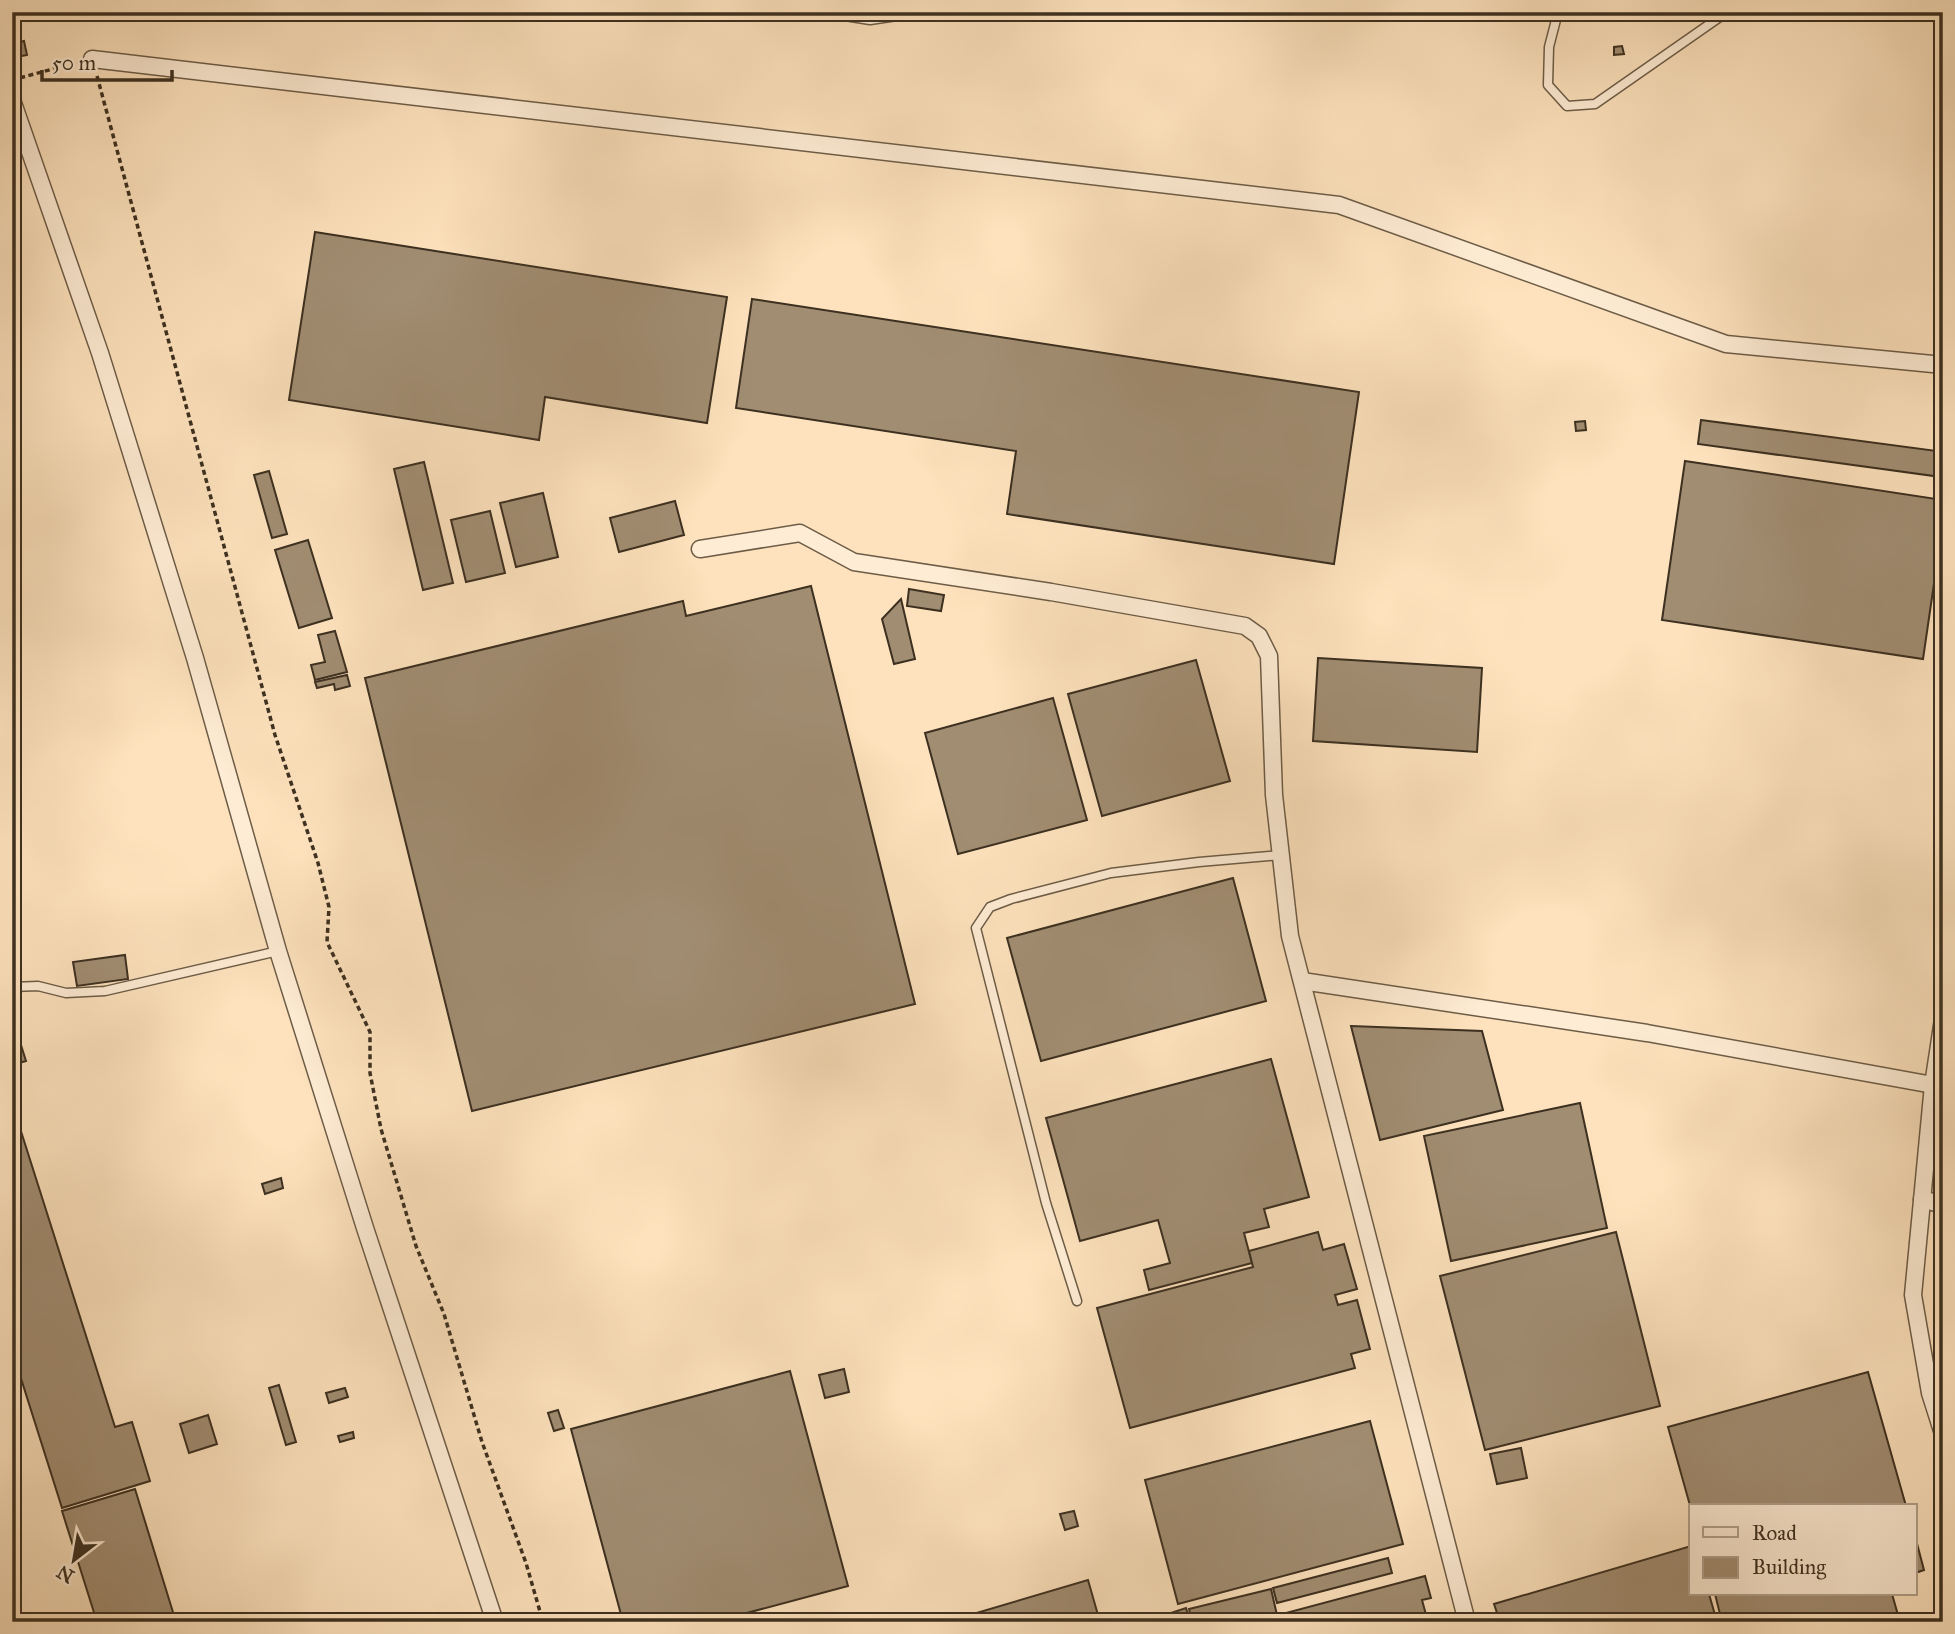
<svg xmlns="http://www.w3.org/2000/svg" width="1955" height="1634" viewBox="0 0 1955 1634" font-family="'IM FELL Great Primer',serif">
  <rect width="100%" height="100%" fill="#fde2bd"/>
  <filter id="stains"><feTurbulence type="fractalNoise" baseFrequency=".00286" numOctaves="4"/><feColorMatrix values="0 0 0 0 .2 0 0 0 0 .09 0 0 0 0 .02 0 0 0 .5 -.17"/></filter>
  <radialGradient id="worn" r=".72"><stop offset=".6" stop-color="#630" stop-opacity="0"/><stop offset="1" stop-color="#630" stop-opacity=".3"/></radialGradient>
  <g fill="#a18d72" stroke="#3d3020" stroke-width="2">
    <polygon points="1301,12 1331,12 1330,18"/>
    <polygon points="24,41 27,55 16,57 14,43"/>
    <polygon points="1622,46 1624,54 1614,55 1614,47"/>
    <polygon points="315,232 727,297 707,423 545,397 539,440 289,400"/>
    <polygon points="752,299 1359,392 1334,564 1007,514 1016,451 736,408"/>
    <polygon points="1701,420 1937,451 1934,476 1698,444"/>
    <polygon points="1585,421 1586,430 1576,431 1575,422"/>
    <polygon points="1685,461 1943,500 1943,522 1923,659 1662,620"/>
    <polygon points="424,462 453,583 423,590 394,469"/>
    <polygon points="269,471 287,534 272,538 254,475"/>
    <polygon points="543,493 558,557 516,567 500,503"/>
    <polygon points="675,501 684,535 619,552 610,518"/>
    <polygon points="490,511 505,573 466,582 451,520"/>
    <polygon points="308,540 332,618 299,628 275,550"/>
    <polygon points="811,586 915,1004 472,1111 365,678 683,601 686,616"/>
    <polygon points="909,589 944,595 941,611 907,606"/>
    <polygon points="901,599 915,659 894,664 882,619"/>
    <polygon points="335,631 347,672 315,680 311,665 325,662 318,635"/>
    <polygon points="1318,658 1482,668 1477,752 1313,741"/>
    <polygon points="1196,660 1230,781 1102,816 1068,694"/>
    <polygon points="347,675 350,686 335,690 334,684 317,688 315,682"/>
    <polygon points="1053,698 1087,820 958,854 925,733"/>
    <polygon points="1233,878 1266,1001 1041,1061 1007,938"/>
    <polygon points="125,955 128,979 77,986 73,962"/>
    <polygon points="1351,1026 1482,1031 1503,1110 1380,1140"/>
    <polygon points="16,1029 26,1061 12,1065 12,1031"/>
    <polygon points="1271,1059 1309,1197 1264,1209 1269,1227 1244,1233 1252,1263 1149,1290 1144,1270 1170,1263 1158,1220 1080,1241 1046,1118"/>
    <polygon points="12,1103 115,1427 132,1422 150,1481 62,1508 12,1350"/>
    <polygon points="1580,1103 1607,1228 1451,1261 1424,1136"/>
    <polygon points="281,1178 283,1188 265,1194 262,1184"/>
    <polygon points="1318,1232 1323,1250 1344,1244 1357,1289 1335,1295 1338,1305 1357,1300 1370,1349 1351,1354 1355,1368 1130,1428 1097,1308 1253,1267 1249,1251"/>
    <polygon points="1616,1232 1660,1406 1485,1450 1440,1276"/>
    <polygon points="844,1369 849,1392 825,1398 819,1375"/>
    <polygon points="790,1371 848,1586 713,1622 623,1622 571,1429"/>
    <polygon points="1868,1372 1906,1506 1691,1506 1691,1509 1668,1427"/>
    <polygon points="279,1385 296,1442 286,1445 269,1388"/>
    <polygon points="345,1388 348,1397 329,1403 326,1393"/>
    <polygon points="558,1410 564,1428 554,1431 548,1413"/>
    <polygon points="208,1415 217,1444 189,1453 180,1424"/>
    <polygon points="1370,1421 1403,1544 1178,1604 1145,1480"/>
    <polygon points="353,1432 354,1438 340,1442 338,1436"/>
    <polygon points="1521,1448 1527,1478 1497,1484 1490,1454"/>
    <polygon points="135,1489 176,1622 97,1622 62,1511"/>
    <polygon points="1074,1511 1078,1526 1065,1530 1060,1514"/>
    <polygon points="1915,1536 1924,1570 1915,1573"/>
    <polygon points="1691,1546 1691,1594 1709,1594 1717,1622 1500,1622 1494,1604"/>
    <polygon points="1388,1558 1392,1573 1277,1603 1273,1588"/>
    <polygon points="1425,1576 1431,1598 1422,1600 1428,1622 1252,1622"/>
    <polygon points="1088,1580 1100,1622 946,1622"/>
    <polygon points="1271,1589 1277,1615 1248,1622 1192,1622 1189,1609"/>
    <polygon points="1715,1594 1892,1594 1900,1622 1722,1622"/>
    <polygon points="1186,1608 1190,1622 1167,1622 1165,1615"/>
  </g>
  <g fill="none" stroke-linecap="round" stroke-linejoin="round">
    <g stroke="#6d5c47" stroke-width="11">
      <g id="service">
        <polyline points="820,12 870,20 924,12"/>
        <polyline points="1558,12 1549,47 1548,85 1567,106 1595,104 1727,12"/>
        <polyline points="12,987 38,986 66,993 105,991 278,951"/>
        <polyline points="1077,1301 1046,1203 976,928 990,907 1011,899 1111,873 1199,862 1281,855"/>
      </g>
    </g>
    <g stroke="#6d5c47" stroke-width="19">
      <g id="minor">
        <polyline points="92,59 1339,205 1726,344 1943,365"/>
        <polyline points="12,100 100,353 195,658 278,951 365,1228 495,1622"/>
        <polyline points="700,549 800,533 854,562 1051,592 1245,626 1259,636 1269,656 1274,795 1290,936 1467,1622"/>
        <polyline points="1302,981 1647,1033 1933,1085"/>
        <polyline points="1943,1019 1933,1085 1913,1295 1930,1393 1943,1434"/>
        <polyline points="1922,1199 1943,1205"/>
      </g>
    </g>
    <g stroke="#3d3020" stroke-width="3.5" stroke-dasharray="5 3.5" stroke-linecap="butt">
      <polyline points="97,76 275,735 318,863 329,907 327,942 370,1032 370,1073 381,1129 416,1246 444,1314 482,1442 526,1563 543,1622"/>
      <polyline points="12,80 79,62"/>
    </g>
    <use href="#service" stroke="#feecd4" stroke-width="8"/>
    <use href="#minor" stroke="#feecd4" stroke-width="16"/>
  </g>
  <rect width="1955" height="1634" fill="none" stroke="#fde2bd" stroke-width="42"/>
  <rect x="14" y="14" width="1927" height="1606" fill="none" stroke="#3d3020" stroke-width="3.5"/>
  <rect x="21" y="21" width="1913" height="1592" fill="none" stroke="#3d3020" stroke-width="2"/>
  <rect x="1689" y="1504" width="228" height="91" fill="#feecd4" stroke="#b1a18c" stroke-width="2"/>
  <rect x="1703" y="1527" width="35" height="10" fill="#feecd4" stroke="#b1a18c" stroke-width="2"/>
  <text x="1752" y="1540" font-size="21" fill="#3d3020">Road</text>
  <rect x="1703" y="1557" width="35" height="21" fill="#a18d72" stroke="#b1a18c" stroke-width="2"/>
  <text x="1752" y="1574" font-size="21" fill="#3d3020">Building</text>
  <g transform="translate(74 1560) rotate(211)" stroke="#feecd4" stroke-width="5" paint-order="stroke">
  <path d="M0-5L12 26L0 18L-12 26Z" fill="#3d3020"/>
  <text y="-10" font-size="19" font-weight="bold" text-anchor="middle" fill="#3d3020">N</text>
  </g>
  <path d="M42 70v10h130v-10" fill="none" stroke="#3d3020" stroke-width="3.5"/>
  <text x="52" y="70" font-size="21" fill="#3d3020" stroke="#feecd4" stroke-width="5" paint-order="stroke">50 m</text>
  <rect width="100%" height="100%" filter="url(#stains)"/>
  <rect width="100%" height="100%" fill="url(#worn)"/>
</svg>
